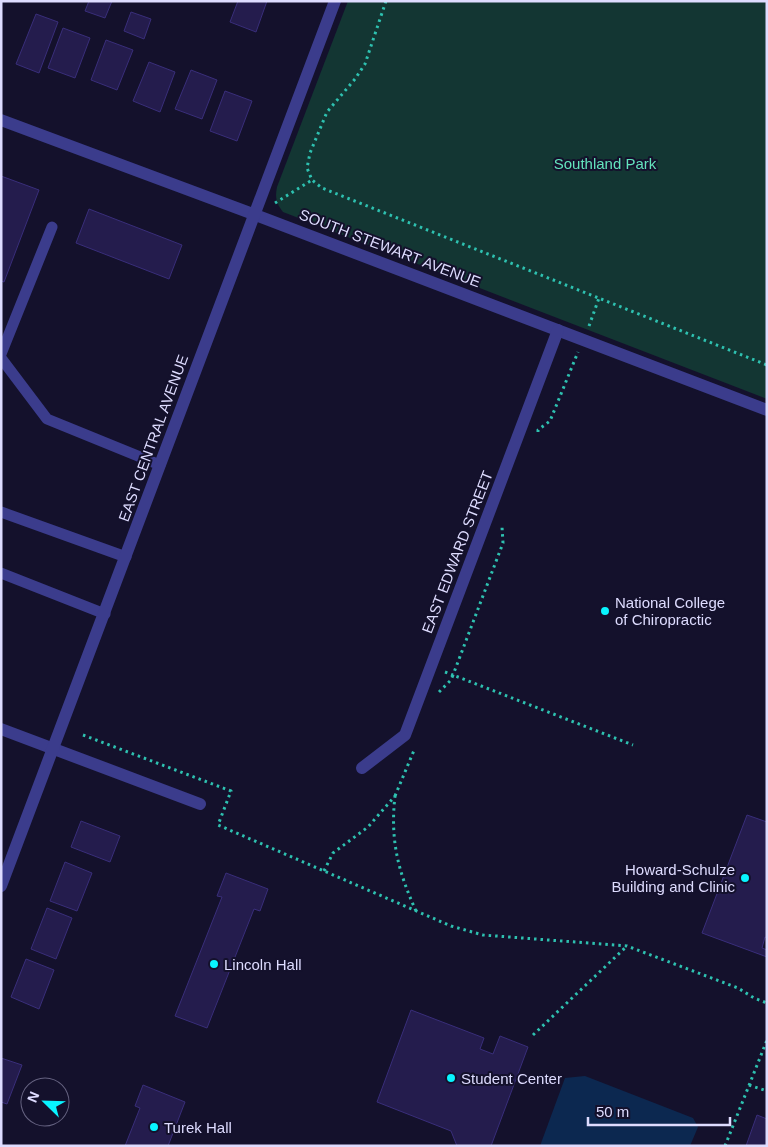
<svg xmlns="http://www.w3.org/2000/svg" width="768" height="1147" viewBox="0 0 768 1147" font-family="Helvetica,sans-serif">
  <rect width="100%" height="100%" fill="#14112c"/>
  <path fill="#133633" d="M348 1H767V399L283 212C276 203 275 197 277 187Z"/>
  <polygon fill="#0c2850" points="585,1076 693,1118 698,1127 690,1146 540,1146 565,1078"/>
  <g fill="#241c4d" stroke="#392e7a">
    <polygon points="89,1 112,1 105,18 85,11"/>
    <polygon points="238,1 267,1 256,32 230,22"/>
    <polygon points="131,12 151,19 144,39 124,31"/>
    <polygon points="36,14 58,22 39,73 16,64"/>
    <polygon points="63,28 90,38 75,78 48,68"/>
    <polygon points="106,40 133,50 117,90 91,80"/>
    <polygon points="149,62 175,72 160,112 133,101"/>
    <polygon points="191,70 217,80 202,119 175,109"/>
    <polygon points="225,91 252,101 237,141 210,131"/>
    <polygon points="1,176 39,190 4,282 1,281"/>
    <polygon points="89,209 182,245 169,279 76,243"/>
    <polygon points="747,815 767,822 767,938 765,937 762,948 767,950 767,957 702,933"/>
    <polygon points="81,821 120,836 110,862 71,847"/>
    <polygon points="65,862 92,873 77,911 50,901"/>
    <polygon points="226,873 268,889 260,911 254,909 207,1028 175,1016 222,897 217,896"/>
    <polygon points="47,908 72,918 56,959 31,949"/>
    <polygon points="26,959 54,970 39,1009 11,997"/>
    <polygon points="411,1010 484,1038 480,1049 493,1054 500,1036 528,1047 491,1146 457,1146 451,1131 377,1102"/>
    <polygon points="1,1058 22,1065 7,1104 1,1102"/>
    <polygon points="143,1085 185,1102 168,1146 125,1146 140,1108 135,1106"/>
    <polygon points="757,1115 767,1119 767,1146 746,1146"/>
  </g>
  <g fill="none" stroke-linecap="round" stroke-linejoin="round">
    <g stroke="#2ec1b0" stroke-width="3" stroke-dasharray="2.5 4" stroke-linecap="butt">
      <polyline points="386,1 365,64 355,79 327,112 310,153 307,168 312,180 322,188 767,365"/>
      <polyline points="275,203 312,180"/>
      <polyline points="589,326 599,298"/>
      <polyline points="538,432 538,430 550,421 578,352"/>
      <polyline points="445,672 453,675 503,543 502,527"/>
      <polyline points="439,692 451,680 453,675 633,745"/>
      <polyline points="83,735 231,791 218,825 451,926 483,935 627,946 738,988 754,998 767,1003"/>
      <polyline points="395,796 415,748"/>
      <path d="M324 871 333 853 368 827 395 796C390 840 398 871 416 911"/>
      <polyline points="533,1035 627,946"/>
      <polyline points="749,1085 767,1091"/>
      <polyline points="725,1146 767,1040"/>
    </g>
    <g stroke="#3b3c8c" stroke-width="11">
      <polyline points="1,354 52,227"/>
      <polyline points="1,358 47,419 160,465"/>
      <polyline points="1,512 126,557"/>
      <polyline points="1,573 105,614"/>
    </g>
    <g stroke="#3b3c8c" stroke-width="12">
      <polyline points="1,120 253,214 767,410"/>
      <polyline points="1,729 200,804"/>
      <polyline points="362,768 405,735 558,330"/>
      <polyline points="1,886 335,1"/>
    </g>
  </g>
  <g fill="#08f4ff" stroke="#14112c" stroke-width="2">
    <circle cx="605" cy="611" r="5"/>
    <circle cx="745" cy="878" r="5"/>
    <circle cx="214" cy="964" r="5"/>
    <circle cx="451" cy="1078" r="5"/>
    <circle cx="154" cy="1127" r="5"/>
  </g>
  <g text-anchor="middle" dominant-baseline="central" stroke-width="4" stroke-linejoin="round" paint-order="stroke">
    <g font-size="15" fill="#63e3bc" stroke="#14112c">
      <text x="605" y="163">Southland Park</text>
    </g>
    <g font-size="15" fill="#dedcff" stroke="#14112c">
      <text transform="translate(390 248) rotate(21)">SOUTH STEWART AVENUE</text>
      <text transform="translate(153 438) rotate(-70)">EAST CENTRAL AVENUE</text>
      <text transform="translate(457 552) rotate(-69)">EAST EDWARD STREET</text>
    </g>
    <g font-size="15" fill="#dedcff" stroke="#14112c" text-anchor="start">
      <text x="615" y="602">National College<tspan x="615" dy="17">of Chiropractic</tspan></text>
      <text x="735" y="869" text-anchor="end">Howard-Schulze<tspan x="735" dy="17">Building and Clinic</tspan></text>
      <text x="224" y="964">Lincoln Hall</text>
      <text x="461" y="1078">Student Center</text>
      <text x="164" y="1127">Turek Hall</text>
    </g>
  </g>
  <rect width="768" height="1147" fill="none" stroke="#dedcff" stroke-width="5"/>
  <g transform="translate(45 1102) rotate(293)"><circle r="24" fill="#14112c" stroke="#656280"/>
  <path d="M0-4L9 19L0 12L-9 19Z" fill="#08f4ff"/>
  <text y="-8" font-size="14" font-weight="bold" text-anchor="middle" fill="#dedcff">N</text>
  </g>
  <path d="M588 1117v8h142v-8" fill="none" stroke="#dedcff" stroke-width="2.5"/>
  <text x="596" y="1117" font-size="15" fill="#dedcff" stroke="#14112c" stroke-width="4" paint-order="stroke">50 m</text>
</svg>
